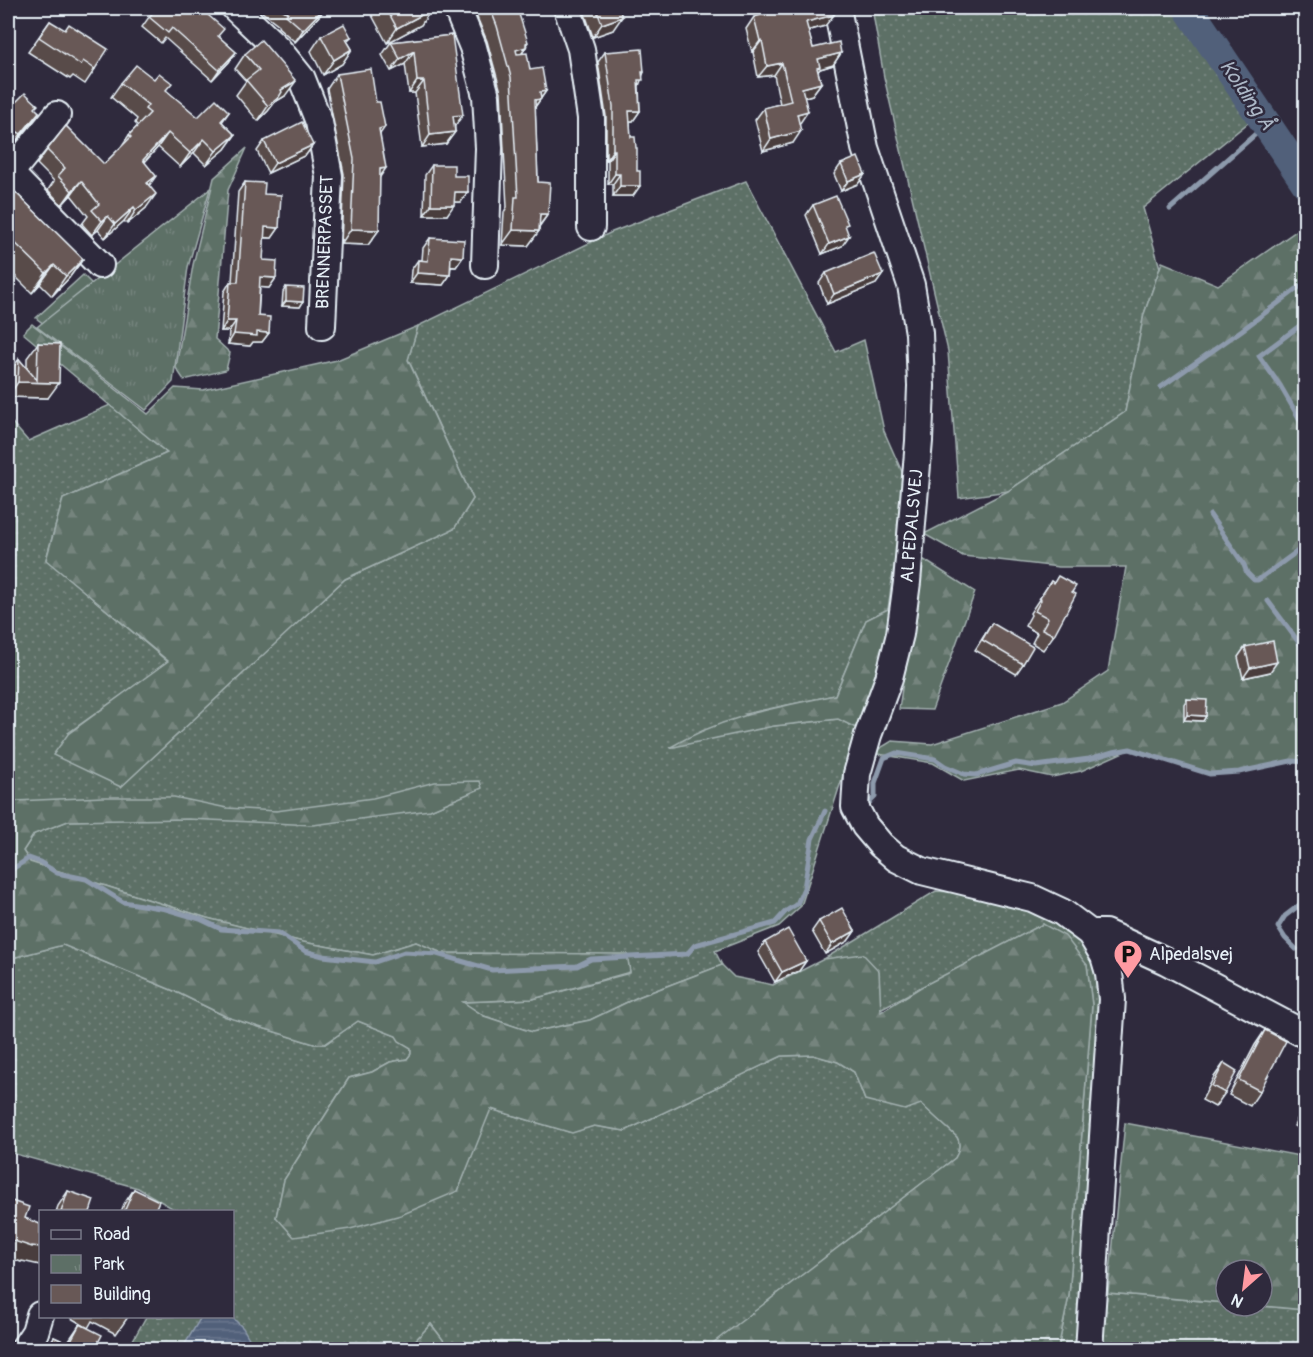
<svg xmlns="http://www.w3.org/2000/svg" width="1313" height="1357" viewBox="0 0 1313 1357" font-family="Pangolin,sans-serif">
  <defs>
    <pattern id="grass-dots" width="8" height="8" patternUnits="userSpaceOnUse" patternTransform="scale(1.5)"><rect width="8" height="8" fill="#5d6f66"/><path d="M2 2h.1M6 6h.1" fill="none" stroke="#74847d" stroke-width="1.8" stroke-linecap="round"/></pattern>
    <pattern id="forest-firs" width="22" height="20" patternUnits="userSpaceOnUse" patternTransform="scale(1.5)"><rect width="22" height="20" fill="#5d6f66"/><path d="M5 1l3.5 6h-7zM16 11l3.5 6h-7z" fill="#74847d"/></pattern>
    <pattern id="park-tufts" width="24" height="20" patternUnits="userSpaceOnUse" patternTransform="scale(1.5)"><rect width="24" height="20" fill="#5d6f66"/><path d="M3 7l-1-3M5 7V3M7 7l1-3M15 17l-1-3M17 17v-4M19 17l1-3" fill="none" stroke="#74847d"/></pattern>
    <pattern id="water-rules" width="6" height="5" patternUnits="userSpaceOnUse" patternTransform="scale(1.5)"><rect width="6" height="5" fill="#51607a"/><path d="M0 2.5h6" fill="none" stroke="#6a778e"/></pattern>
  </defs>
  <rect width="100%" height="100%" fill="#2f2a3d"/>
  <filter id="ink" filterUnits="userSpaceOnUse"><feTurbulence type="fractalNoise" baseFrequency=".0167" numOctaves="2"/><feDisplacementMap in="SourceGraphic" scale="12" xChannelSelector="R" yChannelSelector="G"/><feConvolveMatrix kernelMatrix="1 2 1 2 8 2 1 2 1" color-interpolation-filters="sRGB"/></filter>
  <g filter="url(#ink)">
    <g fill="url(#grass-dots)" stroke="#a2b0af" stroke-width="1.5">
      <polygon points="872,8 1173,8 1249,122 1143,208 1160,268 1144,314 1125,412 1008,491 959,498 948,351 884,77"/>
      <polygon points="746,181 836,352 864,340 884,431 906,481 888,609 866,620 835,695 745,714 774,726 839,719 858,729 801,906 779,926 715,951 722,965 638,997 590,1020 532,1032 484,1016 462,1002 533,999 630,973 627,955 442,953 416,942 373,955 303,942 207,918 30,862 23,851 34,834 68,821 430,810 471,792 410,807 211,813 16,801 8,814 8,418 28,441 110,405 167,453 63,499 46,559 168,662 68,733 121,786 179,733 178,731 345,579 454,529 473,499 408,359 418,326 612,232"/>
      <polygon points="936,891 983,894 1036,910 1082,940 1098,966 1104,1020 1081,1349 1058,1349 1069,1296 1092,1005 1087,965 1043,924 880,1009 879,971 824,959"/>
      <path d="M63 945 174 991 227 1017 314 1044H325L358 1021 396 1036 411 1048V1054L407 1059 390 1062 372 1072 349 1078 284 1180 276 1217 458 1191 490 1109 569 1132 594 1126 625 1131 782 1056 813 1055 838 1062 854 1072 865 1100 920 1103 957 1137C961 1143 959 1152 955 1158L705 1350 450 1349 431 1324 407 1349H128L146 1317 232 1316V1212L177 1211 138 1188 8 1152V959Z"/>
      <polygon points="1108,1293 1226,1303 1226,1306 1262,1306 1305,1310 1305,1349 1095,1350 1099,1310"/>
    </g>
    <g fill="url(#forest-firs)" stroke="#a2b0af" stroke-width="1.5">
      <polygon points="247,148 228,190 215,339 230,353 226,370 184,380 176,368 193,265 214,178"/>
      <polygon points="1305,225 1305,762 1291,761 1239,772 1210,774 1130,749 1081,771 1052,777 1019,770 964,781 933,763 872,753 892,741 932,744 1062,702 1108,671 1126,567 1059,567 963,556 924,534 1008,491 1125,412 1144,314 1162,262 1218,285"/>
      <polygon points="83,275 103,295 44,324 36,318"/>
      <polygon points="32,324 148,414 175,388 203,390 337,360 418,326 408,360 473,499 454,529 345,579 121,787 53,755 68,734 168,661 46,560 63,499 167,453 23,333"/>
      <polygon points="921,558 975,592 932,710 899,709"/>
      <path d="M888 609 895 620 880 680 858 729 838 719 774 726 669 748C720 717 777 707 835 695L866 620Z"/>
      <path d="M480 781 482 788 430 810 313 825 188 819 68 821 34 834 23 851 30 862 207 918 303 942 373 955 416 942 442 953 627 954 630 972 533 999 463 1002 484 1016 532 1032 590 1020 638 997 722 965 734 977 773 985 824 959 863 954 879 971 881 1012 921 987 1043 924 1065 936 1087 965 1092 1005 1069 1296 1058 1349H705L955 1158C959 1152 961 1143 957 1137L921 1104 905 1110 865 1100 854 1072 838 1062 813 1055 782 1056 625 1131 594 1126 572 1133 491 1109 458 1191 401 1215 350 1229 294 1237 276 1217 284 1180 349 1078 372 1072 390 1062 407 1059 411 1054V1048L399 1041 396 1036 358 1021 325 1044H314L227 1017 174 991 63 945 8 959V814L16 801 103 797H174L227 808 276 811 373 798 435 782Z"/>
      <polygon points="1125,1123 1305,1157 1305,1310 1262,1306 1262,1270 1226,1270 1226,1303 1108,1293"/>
      <polygon points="431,1324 450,1349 407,1349"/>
    </g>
    <polygon fill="url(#park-tufts)" stroke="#a2b0af" stroke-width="1.5" points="210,189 188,267 173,382 146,410 37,327"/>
    <polygon fill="url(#water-rules)" stroke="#8d9aac" stroke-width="1.5" points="201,1317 232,1317 243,1328 251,1342 248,1349 182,1349"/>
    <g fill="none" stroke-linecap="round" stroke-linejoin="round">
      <g stroke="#8d9aac" stroke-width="5">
        <polyline points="1170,209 1267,124"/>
        <polyline points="1306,321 1259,356 1281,387 1306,430"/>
        <polyline points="1161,387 1242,330 1306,282"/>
        <polyline points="1210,515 1244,565 1247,573 1254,580 1258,580 1306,545"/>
        <polyline points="1268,601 1306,652"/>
        <polyline points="870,802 875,797 875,783 884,758 896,753 935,759 945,766 964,774 976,775 1016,763 1036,766 1089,759 1113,752 1130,749 1210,774 1239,772 1291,761 1306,762"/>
        <polyline points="8,872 29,858 40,862 57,873 86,879 123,902 166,909 200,919 221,929 279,933 305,951 323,956 375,962 404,952 437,954 492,970 577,966 591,959 687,954 695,945 775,923 786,911 797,904 804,888 812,839 825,811"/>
        <polyline points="1296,949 1285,938 1278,927 1285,916 1306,900"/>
      </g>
      <polyline stroke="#51607a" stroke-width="30" points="1188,8 1306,183"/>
      <g stroke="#e8f1f8" stroke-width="30">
        <g id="minor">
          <polyline points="235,8 277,48 302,79 319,122 329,176 322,326"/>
          <polyline points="457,8 473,47 486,96 489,148 485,265"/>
          <polyline points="567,8 581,49 591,118 591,227"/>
          <polyline points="837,8 865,148 911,285 919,333 921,386 919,441 907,582 900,634 889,678 868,735 857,774 855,807 865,826 881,845 896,858 922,871 1032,898 1062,912 1090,933 1104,956 1109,973 1112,999 1089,1350"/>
          <polyline points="8,171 100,265"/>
          <polyline points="10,173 57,115"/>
          <polyline points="1090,933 1105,933 1166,961 1306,1035"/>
          <polyline points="23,1350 35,1332 40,1315"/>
        </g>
      </g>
      <use href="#minor" stroke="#2f2a3d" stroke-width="26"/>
    </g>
    <g fill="#594c4a" stroke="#e8f1f8" stroke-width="1.5">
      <polygon points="257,8 325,8 320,15 295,42 278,27 279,25"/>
      <polygon points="368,8 430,8 431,10 421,25 387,43"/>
      <polygon points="473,8 517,8 526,47 522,54 530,70 546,91 535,107 538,182 548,214 539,227 539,231 528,246 502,245 504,212 507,207 501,92 487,41"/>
      <polygon points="583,8 619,8 613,30 593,37"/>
      <polygon points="759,8 832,8 825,26 808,31 813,48 841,53 833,65 820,69 818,71 821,83 812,95 804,97 800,123 793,143 763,151 755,120 764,108 780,104 774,75 758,77 753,52 752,52 746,29 754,17 761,15"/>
      <polygon points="149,17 219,37 236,52 229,62 212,80 165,38 161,43 142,27"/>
      <polygon points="50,21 95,69 85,84 73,76 70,79 28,52"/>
      <polygon points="452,35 455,132 446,144 422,147 415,93 409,93 405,64 391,71 382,55 391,42"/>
      <polygon points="321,36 351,37 347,41 352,49 342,64 323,75 311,51"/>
      <polygon points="605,52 644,72 639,86 640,111 633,121 630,121 633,196 613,196 613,184 608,184 608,160 606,160 606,116 598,62"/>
      <polygon points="245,54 285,96 275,102 268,111 258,121 236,95 246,81 235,69"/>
      <polygon points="337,74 376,102 385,127 380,134 379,230 368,245 341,244 344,174 327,89"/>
      <polygon points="121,83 166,91 198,117 229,112 222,122 235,135 225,149 206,165 194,153 180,167 158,147 145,162 149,186 146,208 127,224 124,221 105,238 98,230 92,235 82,224 88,216 71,195 62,205 48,190 54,181 37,164 47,150 104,164 121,147 129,135 138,126 135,123 137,119 111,97"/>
      <polygon points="8,98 14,104 35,109 39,112 28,127 10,149 8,147"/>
      <polygon points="264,141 313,145 306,155 268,173 257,151"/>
      <polygon points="841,164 865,174 858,184 841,191 834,174"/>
      <polygon points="432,165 454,176 468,192 461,202 454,202 447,215 424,215 425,175"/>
      <polygon points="245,182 264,194 279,228 272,238 264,238 263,260 276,278 269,288 260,287 258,316 269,333 262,342 253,342 250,346 228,344 229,331 221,331 224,292 230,282 232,282 238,192"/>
      <polygon points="8,185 83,259 69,278 52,296 40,284 32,293 8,269"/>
      <polygon points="813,205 845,227 842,246 822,254 806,215"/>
      <polygon points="430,238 463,257 456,267 451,267 450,275 443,285 410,283 411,270 418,260 422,260 423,248"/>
      <polygon points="826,273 883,274 876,284 827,304 819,283"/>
      <polygon points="286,287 303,302 300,307 282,306 283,292"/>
      <polygon points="38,343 48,398 8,397 8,374 19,359 27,369 27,358"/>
      <polygon points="1058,576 1054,635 1043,650 1032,643 1037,633 1025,626 1031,615 1030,613 1051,581 1054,583"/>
      <polygon points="992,623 1023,664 1016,674 975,650"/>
      <polygon points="1245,647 1270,672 1243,678 1238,657"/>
      <polygon points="1187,699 1206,716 1203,721 1184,720 1184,704"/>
      <polygon points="819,921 855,931 848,941 825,954 812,931"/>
      <polygon points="765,942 806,961 799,971 775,982 758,952"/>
      <polygon points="1265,1030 1260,1091 1250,1106 1229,1095 1255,1045"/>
      <polygon points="1224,1063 1225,1093 1215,1107 1202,1100 1214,1077"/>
      <polygon points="1305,1102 1305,1132 1294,1126"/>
      <polygon points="134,1189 154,1212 121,1212 124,1204"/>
      <polygon points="68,1191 90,1212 56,1212 58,1206"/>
      <polygon points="72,1317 128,1317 116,1334 92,1321 88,1328 71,1318"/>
      <polygon points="80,1324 94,1350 45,1350 54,1337 67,1343"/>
    </g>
    <g fill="#493e3c" stroke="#e8f1f8" stroke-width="1.5">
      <polygon points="324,8 325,8 320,15 295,42 303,30"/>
      <polygon points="431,10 421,25 387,43 397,28"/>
      <polygon points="834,15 825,26 798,33 806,22"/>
      <polygon points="622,17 613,30 593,37 602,24"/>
      <polygon points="762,40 753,52 752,52 760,41"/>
      <polygon points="528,42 524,48 526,47 516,62 516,50"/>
      <polygon points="352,49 342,64 323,75 334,60"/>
      <polygon points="414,51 405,64 391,71 400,59"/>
      <polygon points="236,52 229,62 212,80 219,70"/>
      <polygon points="841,53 833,65 820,69 812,79 818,59"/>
      <polygon points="782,63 774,75 758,77 767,66"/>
      <polygon points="296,81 285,96 275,102 268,111 258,121 268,106 281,90"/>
      <polygon points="417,81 424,81 415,93 409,93"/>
      <polygon points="821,83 812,95 794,100 802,88"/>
      <polygon points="546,91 530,114 525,115 540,92"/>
      <polygon points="629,111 640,111 633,121 622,121"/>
      <polygon points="808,111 800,123 788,126 797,114"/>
      <polygon points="39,112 28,127 10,149 21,134"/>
      <polygon points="463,115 454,127 453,116"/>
      <polygon points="801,131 793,143 763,151 771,139"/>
      <polygon points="18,132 8,147 8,145 13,137"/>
      <polygon points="455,132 446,144 422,147 430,135"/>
      <polygon points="168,133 158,147 133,174 143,160"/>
      <polygon points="235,135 225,149 206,165 216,151"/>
      <polygon points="204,139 194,153 180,167 190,153"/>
      <polygon points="313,145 306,155 268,173 275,163"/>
      <polygon points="613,150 615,150 608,160 606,160"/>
      <polygon points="386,168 376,183 380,169"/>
      <polygon points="615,174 620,174 613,184 608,184"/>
      <polygon points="865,174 858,184 841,191 848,181"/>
      <polygon points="156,176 146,190 147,183"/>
      <polygon points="81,181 71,195 62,205 72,191"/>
      <polygon points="620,186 640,186 633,196 613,196"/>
      <polygon points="455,192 468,192 461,202 448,202"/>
      <polygon points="156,194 146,208 127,224 136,210"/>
      <polygon points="431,205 454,205 447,215 424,215"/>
      <polygon points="134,207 124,221 105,238 115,224"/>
      <polygon points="540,214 548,214 537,229"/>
      <polygon points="108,216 98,230 92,235 102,221"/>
      <polygon points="265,227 279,228 272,238 258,237"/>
      <polygon points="351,229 379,230 368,245 341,244"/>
      <polygon points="513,230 539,231 528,246 502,245"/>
      <polygon points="849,236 842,246 822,254 829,244"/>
      <polygon points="451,256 463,257 456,267 444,266"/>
      <polygon points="83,259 69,278 52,296 66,276"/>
      <polygon points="54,265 40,284 32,293 46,273"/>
      <polygon points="417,273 450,275 443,285 410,283"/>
      <polygon points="883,274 876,284 827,304 834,294"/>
      <polygon points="260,277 276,278 269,288 253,287"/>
      <polygon points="286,301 303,302 300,307 282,306"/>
      <polygon points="227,321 236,321 229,331 221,331"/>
      <polygon points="257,332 269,333 262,342 253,342 250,346 228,344 234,334"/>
      <polygon points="18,382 59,383 48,398 8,397"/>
      <polygon points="1277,662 1270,672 1243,678 1250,668"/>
      <polygon points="1187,715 1206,716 1203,721 1184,720"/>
      <polygon points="855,931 848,941 825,954 832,944"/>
      <polygon points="806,961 799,971 775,982 782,972"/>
      <polygon points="8,1239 40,1247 40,1265 22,1261 21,1262 8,1257"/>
    </g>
    <g fill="#685856" stroke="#e8f1f8" stroke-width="1.5">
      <polygon points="157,8 200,8 224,29 218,36 236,52 219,70 172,28 168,33 149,17"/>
      <polygon points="280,8 324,8 303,30 286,15 288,13"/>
      <polygon points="386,8 430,8 431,10 397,28"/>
      <polygon points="490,8 517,8 528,42 526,43 526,47 516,50 517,54 527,53 530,70 542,68 546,91 540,92 541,99 535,100 538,182 550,183 548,214 540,214 539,231 513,230 515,197 518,197 511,77 497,26"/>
      <polygon points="596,8 619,8 622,17 602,24"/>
      <polygon points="771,8 832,8 834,15 806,22 813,48 839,42 841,53 818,59 820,67 817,68 821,83 802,88 808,111 797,114 801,131 771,139 764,108 791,101 782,63 767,66 762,40 760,41 754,17 772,12"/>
      <polygon points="50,21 65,30 69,24 108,49 95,69 83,61 81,65 39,37"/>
      <polygon points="344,24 351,37 346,39 352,49 334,60 321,36"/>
      <polygon points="452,35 463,115 453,116 455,132 430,135 424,81 417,81 414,51 400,59 391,42"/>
      <polygon points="261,40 296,81 281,90 282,92 279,97 268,106 246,80 259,70 245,54"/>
      <polygon points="642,49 644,72 642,72 643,80 638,80 640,111 629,111 631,137 635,137 636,148 637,148 637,171 640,171 640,186 620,186 620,174 615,174 615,150 613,150 613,106 605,52"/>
      <polygon points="136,65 154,79 159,73 172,83 166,90 198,117 216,99 229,112 221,121 235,135 216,151 204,139 190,153 168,133 143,160 156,176 147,183 156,194 136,210 134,207 115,224 108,216 102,221 92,210 99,204 81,181 72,191 58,176 65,168 47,150 66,126 104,164 131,137 129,135 150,113 145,109 148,105 121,83"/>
      <polygon points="371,69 376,102 380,102 385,127 379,129 386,168 380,169 379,230 351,229 354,159 337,74"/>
      <polygon points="25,93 38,105 35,108 39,112 21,134 18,132 13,137 8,132 8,98 14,104"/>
      <polygon points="302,122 313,145 275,163 264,141"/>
      <polygon points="858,157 865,174 848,181 841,164"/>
      <polygon points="432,165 454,165 454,176 468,176 468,192 455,192 454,205 431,205"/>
      <polygon points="245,182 265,183 264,194 281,195 279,228 265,227 263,260 277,261 276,278 260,277 258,316 270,317 269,333 257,332 257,336 234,334 236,321 227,321 230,282 238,282"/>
      <polygon points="8,185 83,259 66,276 54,265 46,273 8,236"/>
      <polygon points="836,196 848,224 845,225 849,236 829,244 813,205"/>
      <polygon points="430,238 464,240 463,257 451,256 450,275 417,273 418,260 428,261"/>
      <polygon points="874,253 883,274 834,294 826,273"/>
      <polygon points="286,287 304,288 303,302 286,301"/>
      <polygon points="38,343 60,344 59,383 18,382 19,359 37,380"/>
      <polygon points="8,354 14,362 8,367"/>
      <polygon points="1058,576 1076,586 1072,592 1076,594 1054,635 1042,629 1048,618 1035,611 1041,600 1040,598 1051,581 1054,583"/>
      <polygon points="992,623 1033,647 1023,664 982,640"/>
      <polygon points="1273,641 1277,662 1250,668 1245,647"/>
      <polygon points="1187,699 1207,700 1206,716 1187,715"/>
      <polygon points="842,908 855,931 832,944 819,921"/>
      <polygon points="788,929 806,961 782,972 765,942"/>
      <polygon points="1265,1030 1286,1041 1260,1091 1239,1080"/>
      <polygon points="1224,1063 1237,1071 1225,1093 1212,1086"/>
      <polygon points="134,1189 159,1201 154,1212 124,1212"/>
      <polygon points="68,1191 94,1200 90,1212 61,1212"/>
      <polygon points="9,1200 29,1207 25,1218 40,1224 40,1247 32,1246 32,1247 8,1239 8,1203"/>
      <polygon points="80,1324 102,1335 94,1350 47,1350 54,1337 69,1344"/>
    </g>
  </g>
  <defs>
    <g id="parking-pin" transform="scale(1.5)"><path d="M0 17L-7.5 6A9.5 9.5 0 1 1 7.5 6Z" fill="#ff9aa2" stroke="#2f2a3d"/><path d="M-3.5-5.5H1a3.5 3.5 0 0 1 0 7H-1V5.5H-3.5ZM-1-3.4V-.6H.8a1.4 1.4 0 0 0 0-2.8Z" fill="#111"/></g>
  </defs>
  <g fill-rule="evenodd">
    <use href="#parking-pin" x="1128" y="954"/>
  </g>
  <g text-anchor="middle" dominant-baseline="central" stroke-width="5" stroke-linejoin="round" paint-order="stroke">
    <g font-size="18" fill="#e8f1f8" stroke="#2f2a3d">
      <text transform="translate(325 242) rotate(-88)">BRENNERPASSET</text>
      <text transform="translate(912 526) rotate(-85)">ALPEDALSVEJ</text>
    </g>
    <g font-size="18" fill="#e8f1f8" stroke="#2f2a3d" text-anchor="start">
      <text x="1149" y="954">Alpedalsvej</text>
    </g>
    <g font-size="20" font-style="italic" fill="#acb7c6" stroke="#2f2a3d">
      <text transform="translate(1247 95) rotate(56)">Kolding Å</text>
    </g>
  </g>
  <rect width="1313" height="1357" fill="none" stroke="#2f2a3d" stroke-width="30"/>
  <rect x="15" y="15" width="1283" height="1327" fill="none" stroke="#e8f1f8" stroke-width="2" filter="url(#ink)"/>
  <rect x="39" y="1210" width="195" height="108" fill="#2f2a3d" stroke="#797a88" stroke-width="1.5"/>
  <rect x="51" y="1230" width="30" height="9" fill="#2f2a3d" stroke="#797a88" stroke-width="1.5"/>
  <text x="93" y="1240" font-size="18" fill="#e8f1f8">Road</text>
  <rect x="51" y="1255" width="30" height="18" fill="url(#park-tufts)" stroke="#797a88" stroke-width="1.5"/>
  <text x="93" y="1270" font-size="18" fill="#e8f1f8">Park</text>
  <rect x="51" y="1285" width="30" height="18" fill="#685856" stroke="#797a88" stroke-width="1.5"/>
  <text x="93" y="1300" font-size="18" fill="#e8f1f8">Building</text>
  <g transform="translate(1244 1288) rotate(208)"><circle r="28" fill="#2f2a3d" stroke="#797a88" stroke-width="1.5"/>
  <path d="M0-4.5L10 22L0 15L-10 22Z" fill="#ff9aa2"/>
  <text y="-9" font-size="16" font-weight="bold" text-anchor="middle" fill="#e8f1f8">N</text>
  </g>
</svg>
